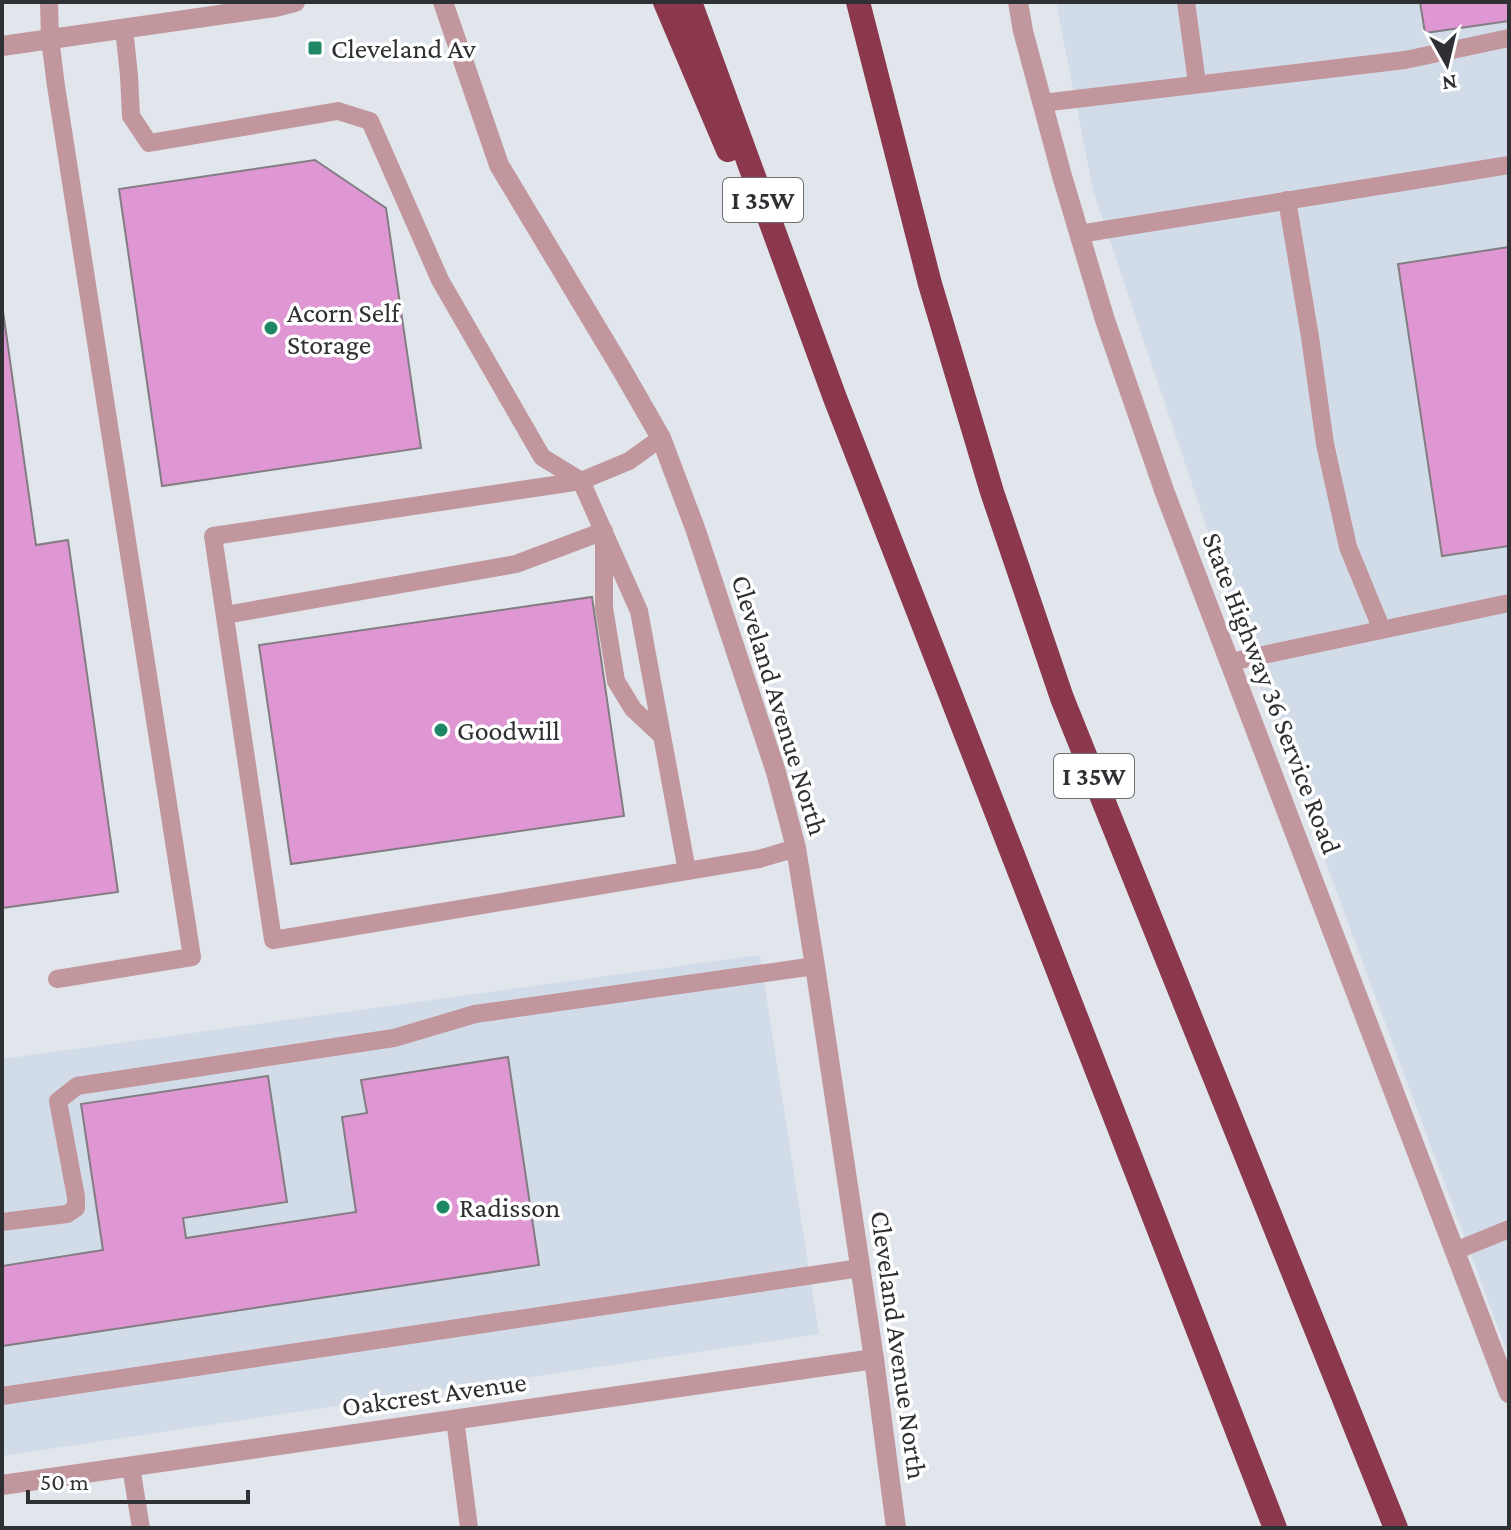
<svg xmlns="http://www.w3.org/2000/svg" width="1511" height="1530" viewBox="0 0 1511 1530" font-family="'Crimson Pro',serif">
  <rect width="100%" height="100%" fill="#e1e6ed"/>
  <g fill="#d2dce9">
    <polygon points="1056,2 1509,2 1509,1357 1258,680 1093,190"/>
    <polygon points="760,955 819,1334 2,1456 2,1059"/>
  </g>
  <g fill="#de97d3" stroke="#837d82" stroke-width="2">
    <polygon points="1420,2 1509,2 1509,21 1425,33"/>
    <polygon points="315,160 386,208 421,448 162,486 119,189"/>
    <polygon points="1509,247 1509,546 1442,556 1398,264"/>
    <polygon points="2,304 36,545 68,540 118,892 2,908"/>
    <polygon points="592,597 624,816 291,864 259,645"/>
    <polygon points="508,1057 539,1265 2,1346 2,1266 103,1250 81,1104 268,1076 287,1202 183,1218 186,1238 356,1212 342,1117 367,1113 361,1080"/>
  </g>
  <g fill="none" stroke-linecap="round" stroke-linejoin="round">
    <g stroke="#c1969d" stroke-width="18">
      <polyline points="49,2 50,39 56,86 192,957 57,979"/>
      <polyline points="1186,2 1197,83"/>
      <polyline points="124,29 129,75 131,116 149,143 338,111 370,121 440,280 542,457 581,481 639,611 687,871 759,859 796,848"/>
      <polyline points="1042,103 1405,60 1509,38"/>
      <polyline points="1287,200 1310,337 1325,444 1348,547 1382,630"/>
      <polyline points="1079,234 1509,165"/>
      <polyline points="661,438 629,461 581,481 213,536 273,940 687,871"/>
      <polyline points="225,615 516,564 604,531 604,608 616,681 633,709 662,736"/>
      <polyline points="1230,662 1509,603"/>
      <polyline points="2,1222 67,1214 76,1208 76,1197 58,1101 77,1086 394,1038 475,1014 815,966"/>
      <polyline points="1455,1251 1509,1229"/>
      <polyline points="2,1396 860,1268"/>
      <polyline points="455,1419 469,1528"/>
      <polyline points="131,1467 141,1528"/>
    </g>
    <polyline stroke="#c1969d" stroke-width="20" points="1018,2 1023,31 1062,176 1105,320 1165,493 1509,1393"/>
    <g stroke="#c1969d" stroke-width="20">
      <polyline points="443,2 499,165 622,370 661,438 695,528 776,772 796,848 815,966 874,1359 896,1528"/>
      <polyline points="2,46 275,7 295,2"/>
      <polyline points="2,1485 874,1359"/>
    </g>
    <g stroke="#8b384d" stroke-width="24">
      <polyline points="665,2 728,150"/>
      <polyline points="690,2 835,398 1275,1528"/>
      <polyline points="858,2 930,284 992,492 1062,698 1396,1528"/>
    </g>
  </g>
  <g fill="#1d8865" stroke="#fff" stroke-width="3">
    <rect x="307" y="40" width="16" height="16" rx="4"/>
    <circle cx="271" cy="328" r="8"/>
    <circle cx="441" cy="730" r="8"/>
    <circle cx="443" cy="1207" r="8"/>
  </g>
  <g text-anchor="middle" dominant-baseline="central" stroke-width="7" stroke-linejoin="round" paint-order="stroke">
    <g fill="#fff" stroke="#6d6e70" stroke-width="2">
      <rect x="723" y="178" width="80" height="44" rx="6"/>
      <rect x="1054" y="754" width="80" height="44" rx="6"/>
    </g>
    <g font-size="26" font-weight="bold" fill="#2e3033">
      <text x="763" y="200">I 35W</text>
      <text x="1094" y="776">I 35W</text>
    </g>
    <g font-size="28" fill="#2e3033" stroke="#fff" text-anchor="start">
      <text x="331" y="48">Cleveland Av</text>
      <text x="287" y="312">Acorn Self<tspan x="287" dy="32">Storage</tspan></text>
      <text x="457" y="730">Goodwill</text>
      <text x="459" y="1207">Radisson</text>
    </g>
    <g font-size="28" fill="#2e3033" stroke="#fff">
      <text transform="translate(1272 693) rotate(69)">State Highway 36 Service Road</text>
      <text transform="translate(780 705) rotate(73)">Cleveland Avenue North</text>
      <text transform="translate(899 1345) rotate(82)">Cleveland Avenue North</text>
      <text transform="translate(434 1394) rotate(-8)">Oakcrest Avenue</text>
    </g>
  </g>
  <rect width="1511" height="1530" fill="none" stroke="#2e3033" stroke-width="8"/>
  <g transform="translate(1447 64) rotate(172)" stroke="#ffffff" stroke-width="6" paint-order="stroke">
  <path d="M0-6L14 30L0 20L-14 30Z" fill="#2e3033"/>
  <text y="-12" font-size="22" font-weight="bold" text-anchor="middle" fill="#2e3033">N</text>
  </g>
  <path d="M28 1490v12h220v-12" fill="none" stroke="#2e3033" stroke-width="4"/>
  <text x="40" y="1490" font-size="24" fill="#2e3033" stroke="#ffffff" stroke-width="6" paint-order="stroke">50 m</text>
</svg>
